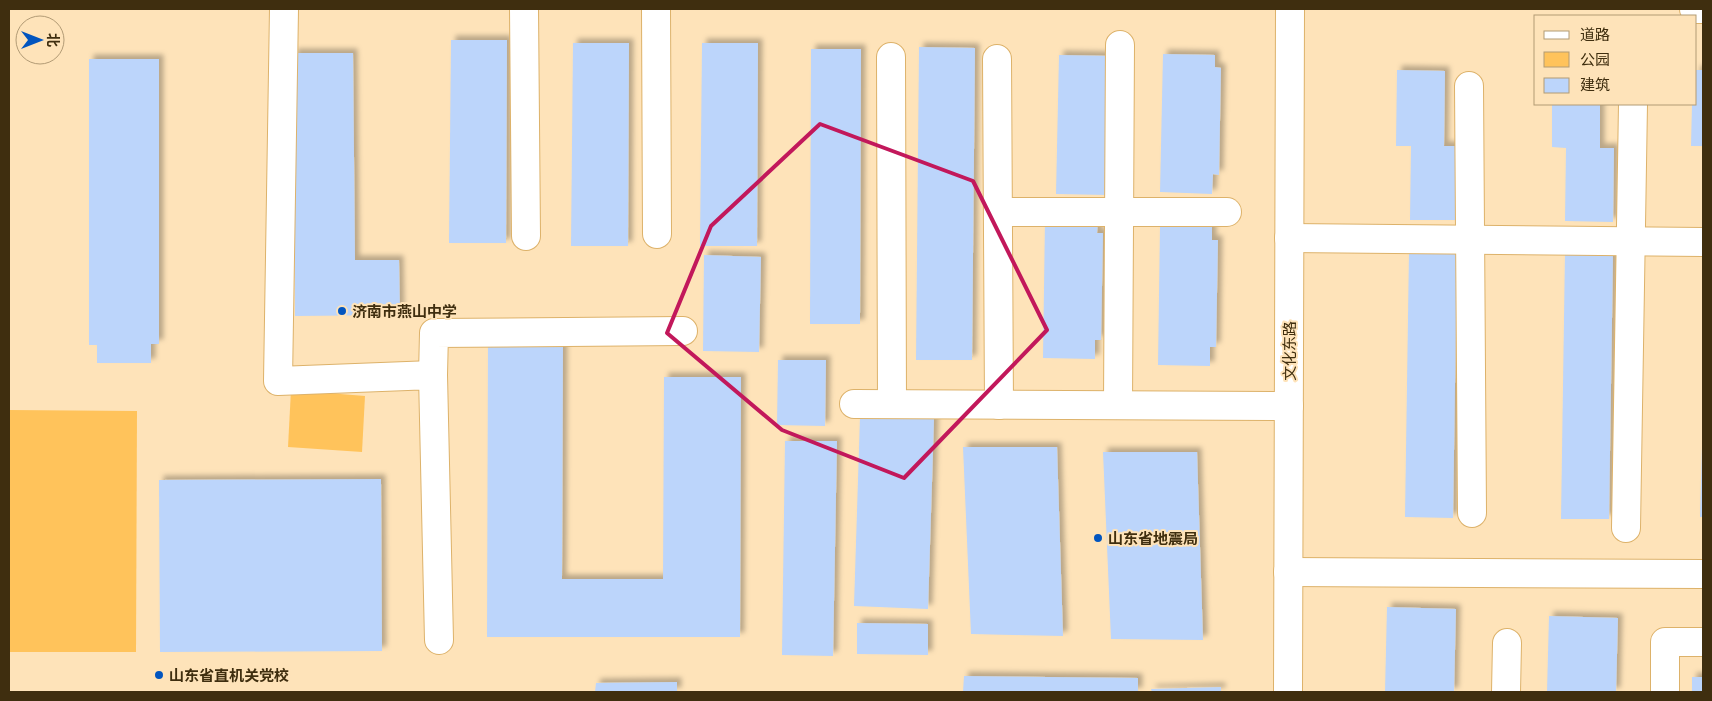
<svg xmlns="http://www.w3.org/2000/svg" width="1712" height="701" viewBox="0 0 1712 701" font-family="Arial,'Noto Sans SC',sans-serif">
  <defs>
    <filter id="shadow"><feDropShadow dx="4.5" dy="-4.5" stdDeviation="2.5" flood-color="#0004"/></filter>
  </defs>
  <rect width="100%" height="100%" fill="#fee3b9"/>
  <g fill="#ffc35b">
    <polygon points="291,390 365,396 362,452 288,447"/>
    <polygon points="9,410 137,411 136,652 9,652"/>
  </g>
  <g fill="#bcd5fb" filter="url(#shadow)">
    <polygon points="451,40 507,40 506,243 449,243"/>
    <polygon points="573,43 629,43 628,246 571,246"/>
    <polygon points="702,43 758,43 757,246 700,246"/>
    <polygon points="919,47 975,48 972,360 916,360"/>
    <polygon points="811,49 861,49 860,324 810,324"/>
    <polygon points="293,53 353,53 355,260 399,260 400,315 295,316"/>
    <polygon points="1163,54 1215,55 1215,67 1221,68 1219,175 1213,174 1212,194 1160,192"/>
    <polygon points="1059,55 1111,56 1108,195 1056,194"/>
    <polygon points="89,59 159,59 159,344 151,344 151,363 97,363 97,345 89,345"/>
    <polygon points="1397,70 1445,71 1444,146 1459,146 1458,220 1410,220 1411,146 1396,146"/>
    <polygon points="1696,70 1703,70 1703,146 1691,146 1692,104 1696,104"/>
    <polygon points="1552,104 1600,104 1600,148 1614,148 1613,222 1565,221 1566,148 1552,147"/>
    <polygon points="1045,219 1098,221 1097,233 1103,233 1101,340 1095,340 1095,359 1043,358"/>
    <polygon points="1160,226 1212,227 1212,240 1218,240 1216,347 1210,347 1210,366 1158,365"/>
    <polygon points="1409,251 1457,252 1453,518 1405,517"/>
    <polygon points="1565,252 1613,253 1609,519 1561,519"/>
    <polygon points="704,255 761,257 759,352 703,351"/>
    <polygon points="488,339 563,339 562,579 663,579 664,377 741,377 740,637 487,637"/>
    <polygon points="778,360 826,360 825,426 777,425"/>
    <polygon points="860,417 934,419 928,609 854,606"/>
    <polygon points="785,441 837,441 833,656 782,655"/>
    <polygon points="963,447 1057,447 1063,636 971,634"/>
    <polygon points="1702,447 1703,447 1703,517 1700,517"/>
    <polygon points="1103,452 1197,452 1203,640 1111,639"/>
    <polygon points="381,479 382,651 160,652 159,480"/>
    <polygon points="1387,607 1456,609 1454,692 1385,692"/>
    <polygon points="1549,616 1618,618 1616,692 1547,692"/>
    <polygon points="857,623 928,624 928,655 857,654"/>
    <polygon points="964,676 1138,678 1138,692 963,692"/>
    <rect x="1692" y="677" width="11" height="15"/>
    <polygon points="677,682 677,692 595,692 596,683"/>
    <polygon points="1221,687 1221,692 1152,692 1151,689"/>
  </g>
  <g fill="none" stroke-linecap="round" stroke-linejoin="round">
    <g stroke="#ddb26a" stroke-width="30">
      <g id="minor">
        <polyline points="284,9 278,381 433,375 439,640"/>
        <polyline points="524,9 526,236"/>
        <polyline points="656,9 657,234"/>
        <polyline points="891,57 892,404"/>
        <polyline points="997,59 999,405"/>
        <polyline points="1469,86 1472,513"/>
        <polyline points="998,212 1227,212"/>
        <polyline points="1289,238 1703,242"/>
        <polyline points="433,375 434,333 683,331"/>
        <polyline points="854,404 1289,406"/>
        <polyline points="1118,405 1120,45"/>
        <polyline points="1626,528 1633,104"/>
        <polyline points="1288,572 1703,574"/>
        <polyline points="1506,692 1507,643"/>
        <polyline points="1665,692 1665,642 1703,642"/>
      </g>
    </g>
    <g stroke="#ddb26a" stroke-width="30">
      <polyline id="tertiary" points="1694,9 1703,9"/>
    </g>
    <g stroke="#ddb26a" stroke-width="30">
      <polyline id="secondary" points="1288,692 1290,9"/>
    </g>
    <use href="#minor" stroke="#fff" stroke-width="28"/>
    <use href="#tertiary" stroke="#fff" stroke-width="28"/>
    <use href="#secondary" stroke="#fff" stroke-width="28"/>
  </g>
  <path fill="none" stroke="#c2185b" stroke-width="4" stroke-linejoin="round" d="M820 124 973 181 1047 330 904 478 782 430 667 333 711 226Z"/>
  <g fill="#0255bf" stroke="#fee3b9" stroke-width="2">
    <circle cx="342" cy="311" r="5"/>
    <circle cx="1098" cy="538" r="5"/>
    <circle cx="159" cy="675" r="5"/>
  </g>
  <g text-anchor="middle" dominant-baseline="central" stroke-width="4" stroke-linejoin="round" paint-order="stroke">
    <g font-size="15" font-weight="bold" fill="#3f2e0f" stroke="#fee3b9" text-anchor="start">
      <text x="352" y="311">济南市燕山中学</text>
      <text x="1108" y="538">山东省地震局</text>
      <text x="169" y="675">山东省直机关党校</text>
    </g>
    <g font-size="15" fill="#3f2e0f" stroke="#fee3b9">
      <text transform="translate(1289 351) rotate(-90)">文化东路</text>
    </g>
  </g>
  <rect width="1712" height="701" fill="none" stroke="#3f2e0f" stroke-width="20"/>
  <rect x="1534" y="15" width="162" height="90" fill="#fee3b9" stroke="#b29b75"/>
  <rect x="1544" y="31" width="25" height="8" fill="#ffffff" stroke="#b29b75"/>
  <text x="1580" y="40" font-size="15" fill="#3f2e0f">道路</text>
  <rect x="1544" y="52" width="25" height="15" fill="#ffc35b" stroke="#b29b75"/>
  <text x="1580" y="65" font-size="15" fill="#3f2e0f">公园</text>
  <rect x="1544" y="78" width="25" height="15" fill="#bcd5fb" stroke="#b29b75"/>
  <text x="1580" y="90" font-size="15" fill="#3f2e0f">建筑</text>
  <g transform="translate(40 40) rotate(90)"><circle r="24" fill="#fee3b9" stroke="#b29b75"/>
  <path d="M0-4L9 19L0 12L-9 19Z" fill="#0255bf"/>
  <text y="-8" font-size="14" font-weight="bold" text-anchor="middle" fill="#3f2e0f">北</text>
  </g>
</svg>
